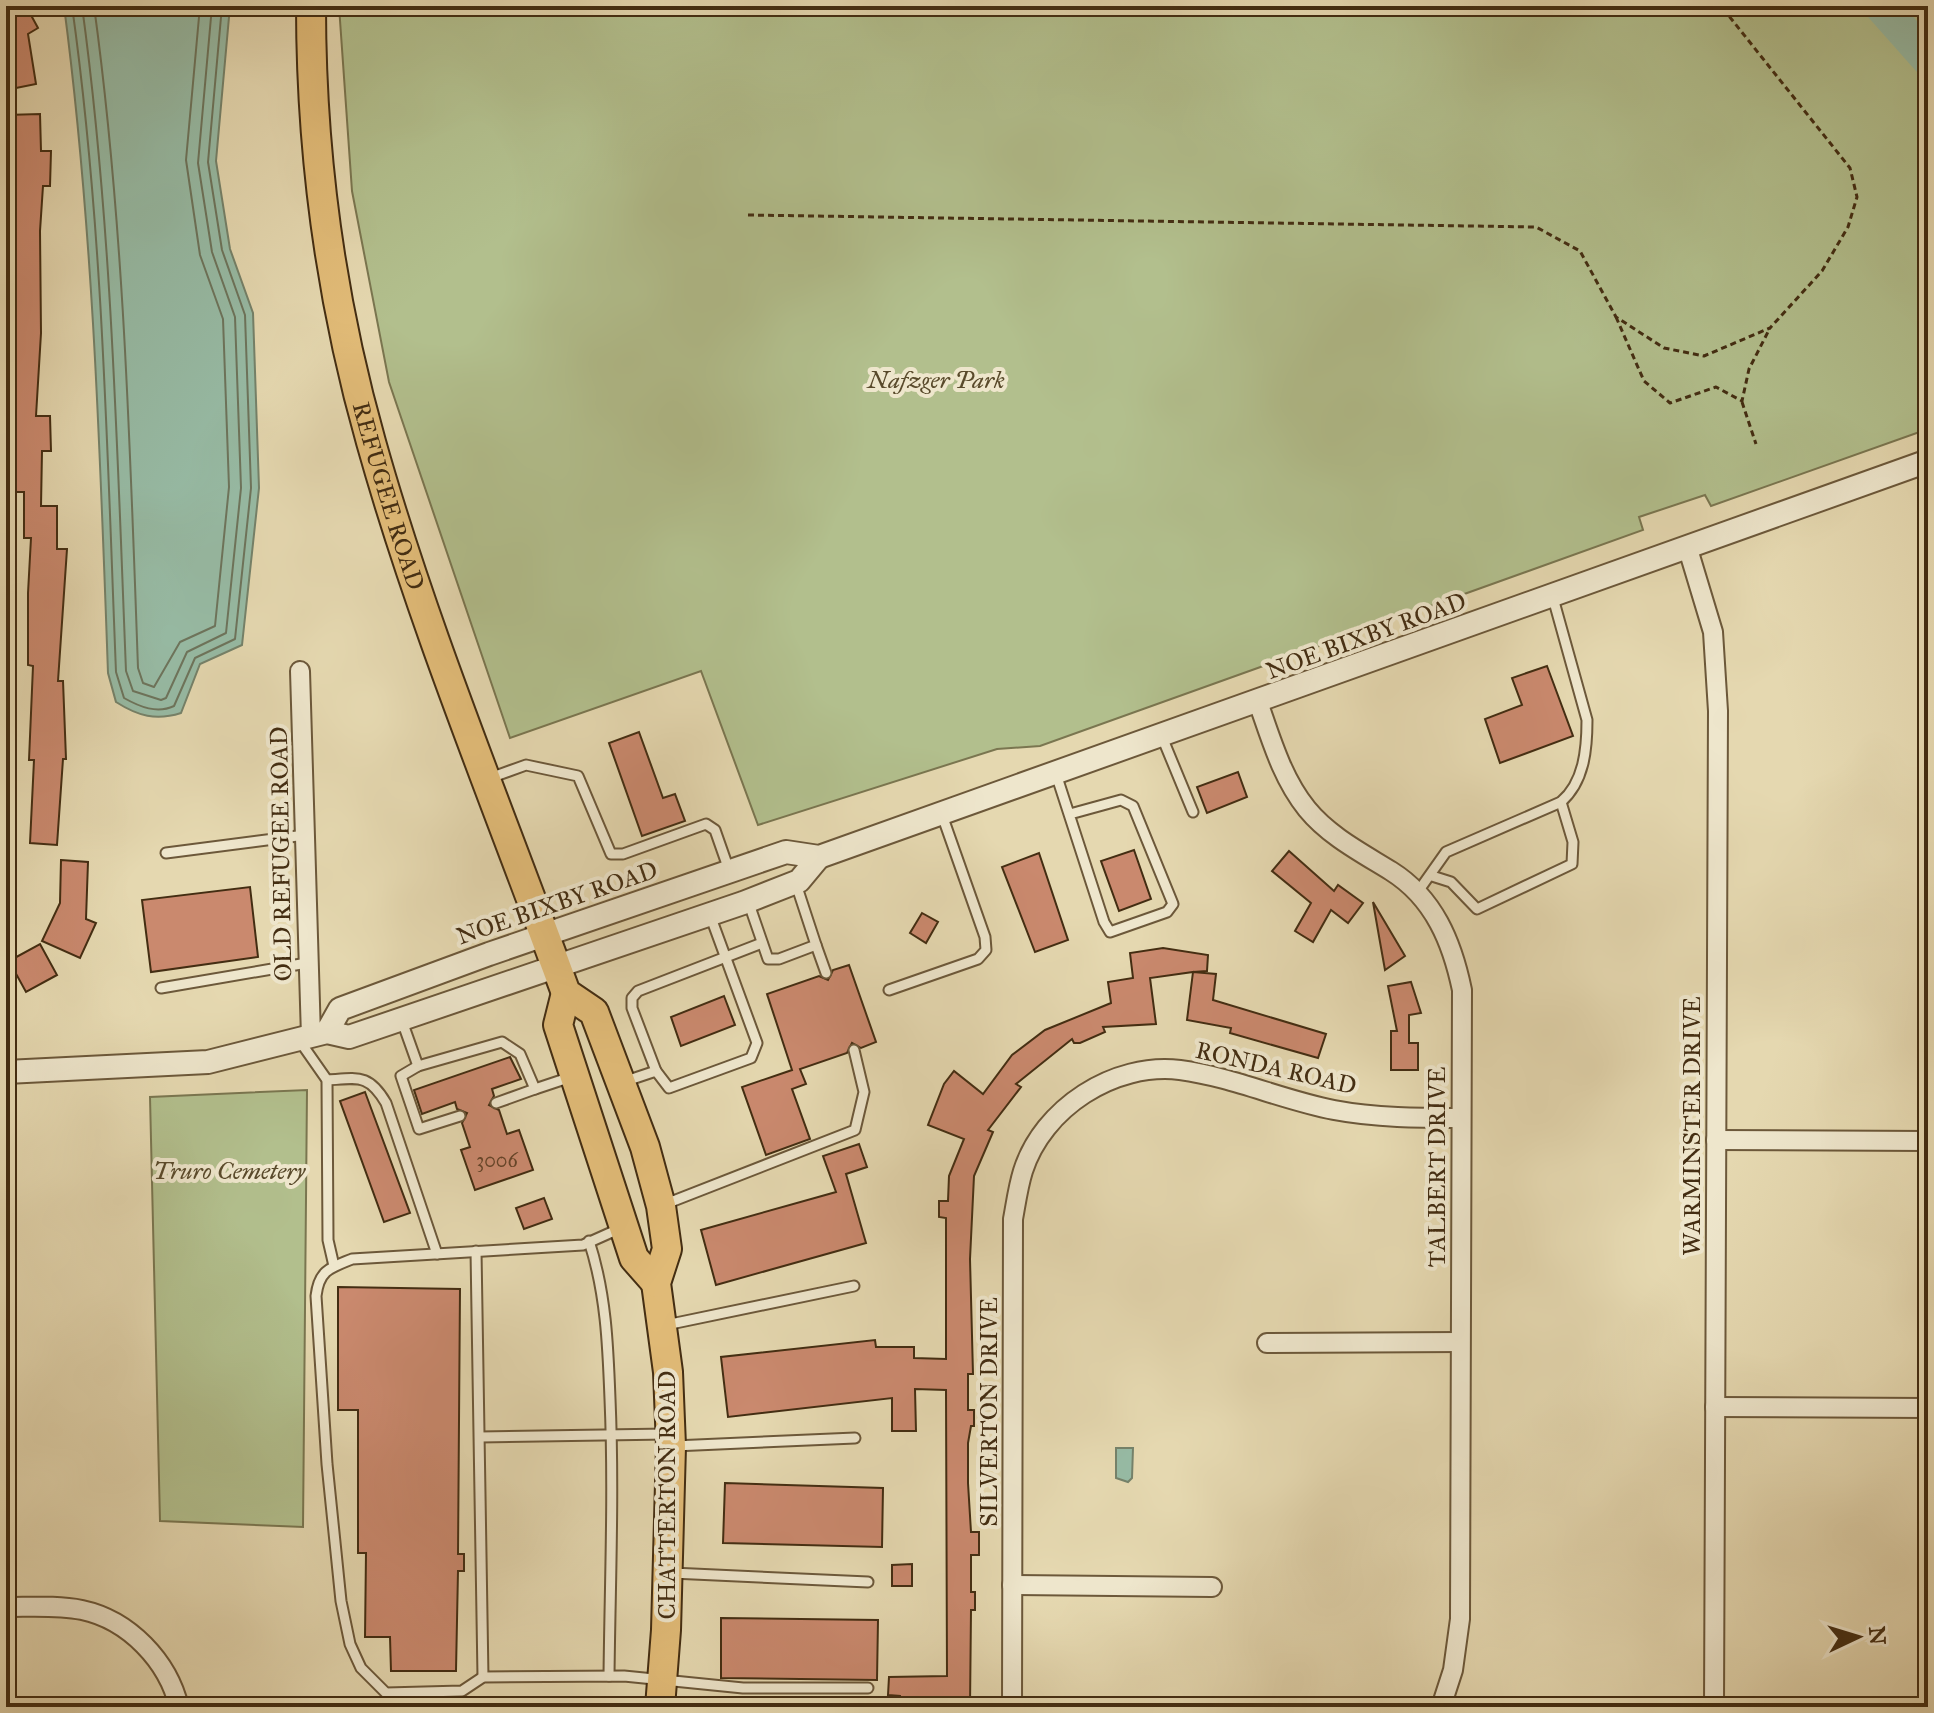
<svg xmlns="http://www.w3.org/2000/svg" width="1934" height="1713" viewBox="0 0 1934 1713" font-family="'IM FELL Great Primer',serif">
  <rect width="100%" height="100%" fill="#e5d8b0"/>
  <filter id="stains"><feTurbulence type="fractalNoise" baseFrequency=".0025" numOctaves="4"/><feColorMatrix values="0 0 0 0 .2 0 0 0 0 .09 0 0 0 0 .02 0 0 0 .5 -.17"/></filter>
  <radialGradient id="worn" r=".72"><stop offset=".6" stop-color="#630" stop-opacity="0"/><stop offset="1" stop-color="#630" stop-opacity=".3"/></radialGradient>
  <g fill="#b2bf8d" stroke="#7a7650" stroke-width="2">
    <polygon points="339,6 1928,6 1928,429 1711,506 1705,495 1639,517 1643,530 1040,746 997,749 758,825 701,671 510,738 389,382 352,191"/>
    <polygon points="307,1090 303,1527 160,1521 150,1097"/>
  </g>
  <g fill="#97bba5" stroke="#75826a" stroke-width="2">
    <path d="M64 6H230L216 161 230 249 253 313 259 488 242 645 200 664 181 713C156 721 138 716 116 702L108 673C100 450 93 227 64 6Z"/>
    <polygon points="1116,1448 1133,1448 1132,1478 1128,1482 1116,1478"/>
  </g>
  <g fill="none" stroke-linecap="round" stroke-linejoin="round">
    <g stroke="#6d745c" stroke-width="2">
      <path d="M72 6C103 227 107 450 116 672L124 698C140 707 157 714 174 706L195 658 235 639 251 488 245 315 222 250 208 162 222 6"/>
      <path d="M82 6C112 226 117 449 126 671L133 691 161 700 166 698 187 652 226 633 241 488 235 317 212 252 198 163 212 6"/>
      <path d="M94 6C124 225 130 447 138 668L143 683 154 687 180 642 215 626 229 487 223 319 200 255 186 160 200 6"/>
    </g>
    <polyline stroke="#97bba5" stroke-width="34" points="1881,6 1928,59"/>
  </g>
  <g fill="#ca896e" stroke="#432d12" stroke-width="2">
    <polygon points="6,6 26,6 38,28 28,34 36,84 6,90"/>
    <polygon points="40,114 41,151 51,151 50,186 43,186 40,231 41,333 36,416 50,416 51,451 42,451 41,506 57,506 57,549 67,549 58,681 63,681 66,759 63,759 57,845 30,843 34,760 29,760 33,666 28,665 28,593 31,538 24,538 24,492 16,492 16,473 10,473 10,407 6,406 10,186 6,186 6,115"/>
    <polygon points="1547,666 1573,736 1500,763 1485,719 1522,705 1512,678"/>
    <polygon points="639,732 663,798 675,794 685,821 642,836 609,743"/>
    <polygon points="1238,772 1247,797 1207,813 1197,787"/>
    <polygon points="1134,850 1151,899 1119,911 1101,861"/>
    <polygon points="1289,851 1334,891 1338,885 1363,903 1348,923 1331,910 1313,942 1295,931 1311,903 1272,871"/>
    <polygon points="1039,853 1068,940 1035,952 1002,867"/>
    <polygon points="61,860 88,862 86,919 96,923 80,958 42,941 60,903"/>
    <polygon points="250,887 258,957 151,972 142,900"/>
    <polygon points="1373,902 1405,956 1385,970 1380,942"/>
    <polygon points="922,913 938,922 926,943 910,933"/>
    <polygon points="40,944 57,975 26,992 9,961"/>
    <polygon points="1163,948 1208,955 1207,971 1193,972 1216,974 1213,1000 1326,1034 1318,1058 1230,1033 1231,1028 1187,1020 1193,972 1150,978 1156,1024 1103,1027 1105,1032 1080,1043 1074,1043 1072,1039 1016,1084 1021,1087 988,1130 993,1132 974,1176 970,1259 973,1374 968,1374 968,1410 974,1410 974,1426 971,1426 968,1443 968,1483 971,1532 979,1532 979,1555 971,1555 971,1592 975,1592 975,1610 971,1610 970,1707 948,1707 946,1701 900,1701 900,1696 888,1695 889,1677 947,1676 946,1390 915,1389 916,1431 892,1431 892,1398 728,1417 721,1357 875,1340 876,1347 914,1347 914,1358 946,1359 946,1218 939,1217 939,1201 948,1201 949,1176 964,1139 928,1125 944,1084 954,1071 983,1094 1012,1055 1045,1030 1111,1003 1108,982 1133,978 1130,953"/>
    <polygon points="849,965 876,1042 861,1048 852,1043 847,1053 800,1069 806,1084 792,1089 810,1139 766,1155 742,1087 792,1070 767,994 819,976 828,980 833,970"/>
    <polygon points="1411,982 1421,1013 1409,1015 1409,1043 1418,1043 1418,1070 1391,1070 1391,1031 1397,1031 1388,986"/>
    <polygon points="724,996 735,1025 681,1046 671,1017"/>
    <polygon points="510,1057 521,1079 492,1089 494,1096 489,1105 499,1110 507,1134 519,1130 533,1170 475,1190 461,1150 470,1147 462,1123 467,1113 457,1109 455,1102 422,1114 414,1090"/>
    <polygon points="365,1092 410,1213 384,1222 340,1101"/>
    <polygon points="859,1144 867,1167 846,1174 866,1243 716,1285 701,1230 836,1192 823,1156"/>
    <polygon points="544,1198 552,1219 524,1229 516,1208"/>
    <polygon points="338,1287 460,1289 458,1554 464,1554 464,1571 458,1571 456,1671 391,1671 390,1637 365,1637 366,1553 358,1553 358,1410 338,1410"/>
    <polygon points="725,1483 883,1488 882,1547 723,1543"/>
    <polygon points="912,1564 912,1586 892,1586 892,1565"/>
    <polygon points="721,1618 878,1620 877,1680 721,1678"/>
  </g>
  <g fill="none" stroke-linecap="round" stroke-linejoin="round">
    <g stroke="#6c583a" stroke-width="13">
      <g id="service">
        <polyline points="1162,737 1193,812"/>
        <polyline points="1056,774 1104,922 1110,932 1167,912 1173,904 1133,806 1121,800 1070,814"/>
        <polyline points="490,778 526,765 578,776 611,854 623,854 706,824 715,830 729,870"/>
        <polyline points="166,853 305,835"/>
        <polyline points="1432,876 1451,882 1477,909 1572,864 1573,842 1561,802"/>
        <path d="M1417 893 1446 852 1561 802C1584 782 1587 750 1587 720L1553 598"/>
        <polyline points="748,901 768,959 779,959 816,945 796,884"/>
        <polyline points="816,945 826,973"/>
        <polyline points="161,988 307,963"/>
        <polyline points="889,990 978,959 986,950 985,937 942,815"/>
        <polyline points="402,1021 418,1066 502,1042 520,1054 535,1089 571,1077"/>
        <polyline points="299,1040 327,1080 328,1240 334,1266"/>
        <polyline points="418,1066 401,1076 419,1129 460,1116"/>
        <polyline points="656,1071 632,1008 632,998 638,991 762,943"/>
        <path d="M327 1080C359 1078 369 1074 386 1103L437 1254"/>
        <polyline points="623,1082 656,1071 669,1088 751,1058 757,1043 710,915"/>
        <polyline points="496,1103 535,1089"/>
        <polyline points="663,1205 855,1130 864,1092 854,1050"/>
        <path d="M621 1228 583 1245 352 1259C329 1268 319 1271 316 1296L327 1464 341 1601 350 1644 361 1668 386 1693 462 1691 483 1677 624 1676 743 1688H868"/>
        <path d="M589 1241C606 1293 608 1345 610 1399 614 1491 610 1584 609 1676"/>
        <polyline points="476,1251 483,1677"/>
        <polyline points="666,1325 854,1286"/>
        <polyline points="480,1437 667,1434"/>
        <polyline points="674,1446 855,1438"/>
        <polyline points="672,1573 868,1582"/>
      </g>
    </g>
    <g stroke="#6c583a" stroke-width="22">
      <g id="minor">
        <polyline points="1688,549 1713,632 1718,711 1714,1707"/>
        <polyline points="300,671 311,1037"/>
        <path d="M1258 702C1271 739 1282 778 1307 809 1329 836 1362 853 1391 871 1434 898 1452 942 1462 990L1460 1619 1453 1670 1441 1707"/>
        <polyline points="1716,1140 1928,1141"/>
        <polyline points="1267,1343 1460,1342"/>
        <polyline points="1715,1407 1928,1408"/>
        <polyline points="1012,1585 1212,1587"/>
        <path d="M6 1607C31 1607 57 1605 82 1610 129 1620 168 1661 179 1707"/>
        <path d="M1012 1707 1013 1219C1016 1203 1018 1187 1023 1171 1043 1108 1114 1062 1180 1070 1233 1077 1282 1100 1334 1110 1376 1118 1419 1118 1461 1118"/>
      </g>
    </g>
    <g stroke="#6c583a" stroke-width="26">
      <g id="tertiary">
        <polyline points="327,1032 340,1009 489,954 786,852 819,857 1928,461"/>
        <polyline points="6,1072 208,1062 327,1032 349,1037 743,903 799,881 819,857"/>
      </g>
    </g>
    <g stroke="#432d12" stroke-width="32">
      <g id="primary">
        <path id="s1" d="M311 6C311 152 331 301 371 442 421 620 492 792 556 966L566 993 594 1012 645 1147 661 1206 667 1249 656 1283 668 1372 671 1446 666 1630 660 1707"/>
        <polyline points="566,993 558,1025 634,1258 656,1283"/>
      </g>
    </g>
    <g stroke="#432d12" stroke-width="3" stroke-dasharray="6 4" stroke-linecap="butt">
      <polyline points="748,215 1536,227 1580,251 1616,317 1664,348 1704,356 1770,328 1822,271 1848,227 1857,197 1850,168 1721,6"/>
      <polyline points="1616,317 1644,381 1670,403 1716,387 1742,401 1749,369 1770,328"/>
      <polyline points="1742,402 1756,444"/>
    </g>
    <use href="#service" stroke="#eee6cc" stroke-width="9"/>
    <use href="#minor" stroke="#eee6cc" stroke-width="18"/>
    <use href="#tertiary" stroke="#eee6cc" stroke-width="22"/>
    <use href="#primary" stroke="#e2bc78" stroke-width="28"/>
  </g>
  <g text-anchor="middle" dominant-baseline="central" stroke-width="8" stroke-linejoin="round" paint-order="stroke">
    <g font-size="20" fill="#654429">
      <text x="497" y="1160">3006</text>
    </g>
    <g font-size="24" font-style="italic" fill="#594a2b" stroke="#eee6cc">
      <text x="936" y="380">Nafzger Park</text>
      <text x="229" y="1171">Truro Cemetery</text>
    </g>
    <g font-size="24" fill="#432d12" stroke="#eee6cc">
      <text stroke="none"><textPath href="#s1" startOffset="498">REFUGEE ROAD</textPath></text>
      <text transform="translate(1366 636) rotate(-20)">NOE BIXBY ROAD</text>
      <text transform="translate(281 854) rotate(-91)">OLD REFUGEE ROAD</text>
      <text transform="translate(557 903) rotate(-19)">NOE BIXBY ROAD</text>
      <text transform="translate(1276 1068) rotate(13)">RONDA ROAD</text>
      <text transform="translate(1692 1126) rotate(-90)">WARMINSTER DRIVE</text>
      <text transform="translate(1437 1167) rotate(-90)">TALBERT DRIVE</text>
      <text transform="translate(989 1412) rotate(-90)">SILVERTON DRIVE</text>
      <text transform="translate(667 1495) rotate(-90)">CHATTERTON ROAD</text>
    </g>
  </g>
  <rect width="1934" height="1713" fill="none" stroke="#e5d8b0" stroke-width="32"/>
  <rect x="8" y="8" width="1918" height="1697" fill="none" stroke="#432d12" stroke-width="4"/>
  <rect x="16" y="16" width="1902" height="1681" fill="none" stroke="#432d12" stroke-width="2"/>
  <g transform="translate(1858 1637) rotate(86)" stroke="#eee6cc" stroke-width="6" paint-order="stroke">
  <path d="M0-6L14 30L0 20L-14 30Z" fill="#432d12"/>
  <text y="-12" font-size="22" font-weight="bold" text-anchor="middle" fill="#432d12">N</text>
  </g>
  <rect width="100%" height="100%" filter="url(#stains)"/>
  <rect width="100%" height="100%" fill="url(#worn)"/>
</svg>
